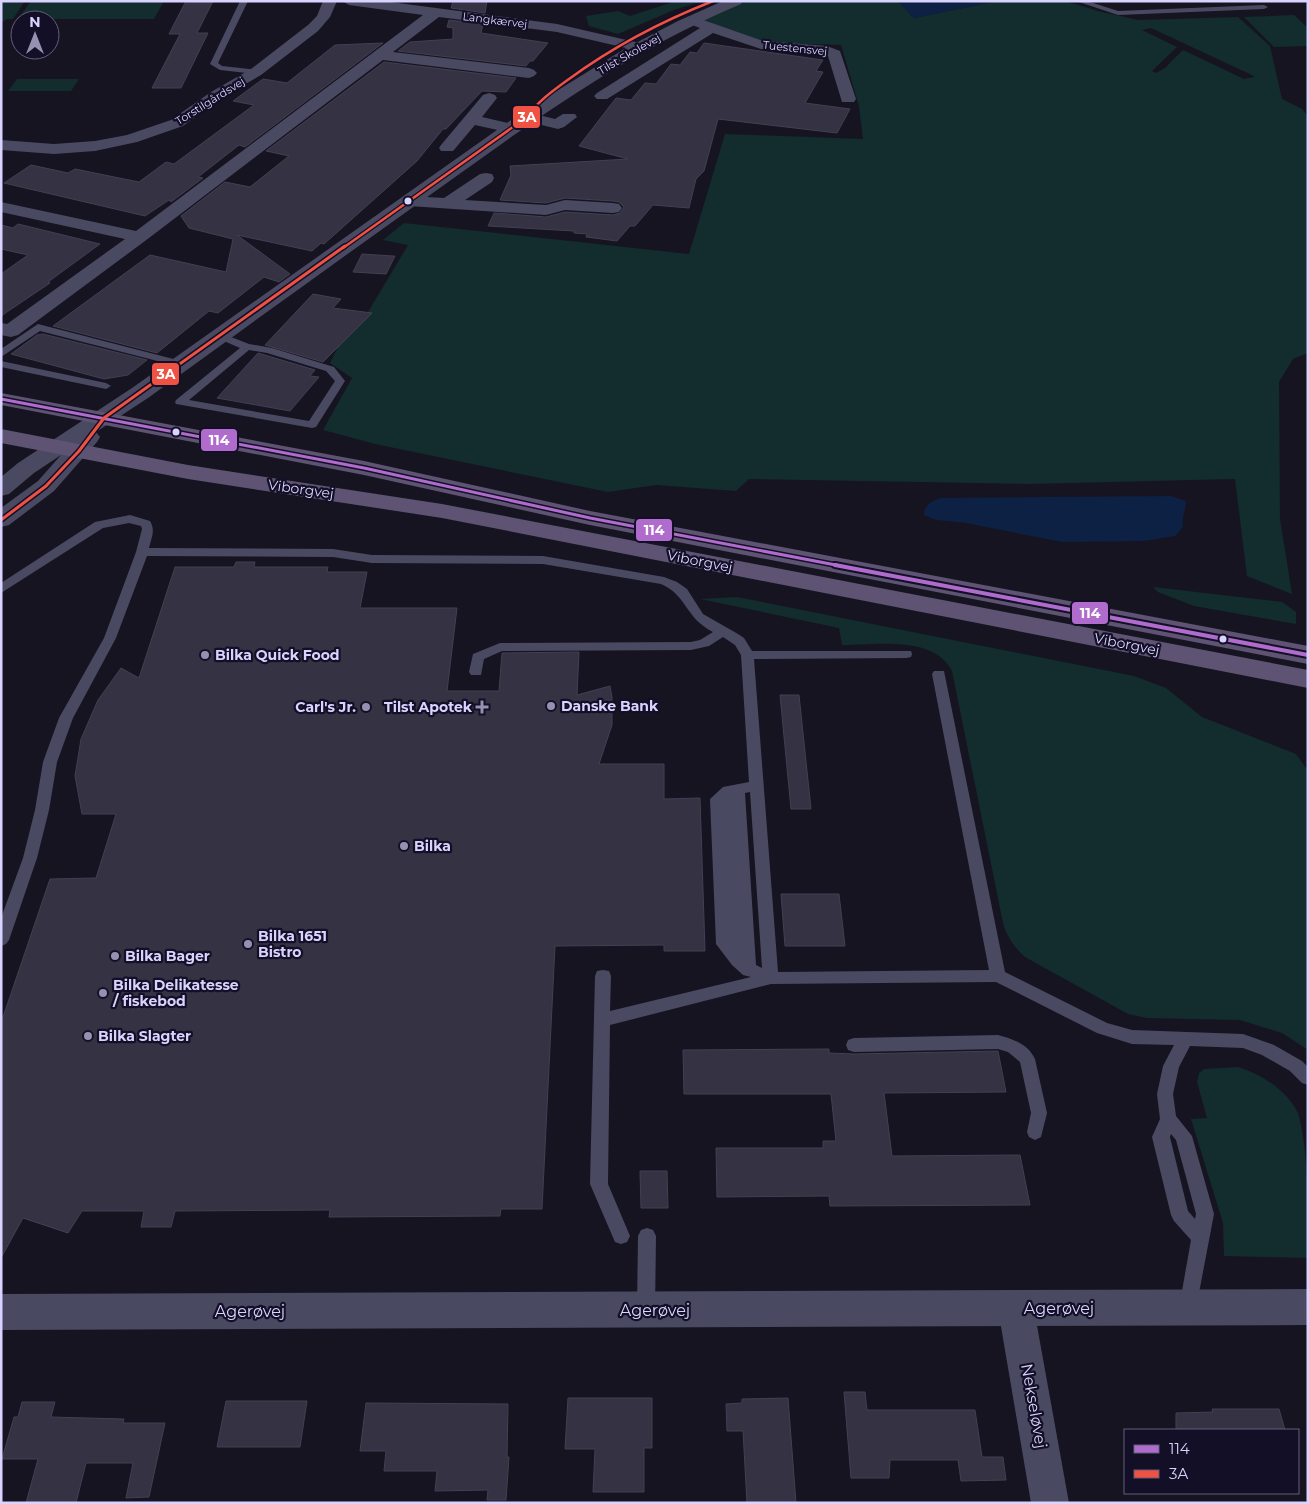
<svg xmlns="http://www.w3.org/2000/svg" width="1309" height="1504" viewBox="0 0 1309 1504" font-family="Montserrat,sans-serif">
  <rect width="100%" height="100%" fill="#161421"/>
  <g fill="#132c2d" fill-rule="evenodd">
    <polygon points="1,1 25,1 13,19 7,19 1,23"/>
    <polygon points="31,1 164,1 154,19 18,19"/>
    <polygon points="676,1 703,1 674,10 618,34 589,26 586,16 618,11 630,16"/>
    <path d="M746 1H898L914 18 997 1H1065L1098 11 1138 20 1238 17 1270 46 1282 99 1302 109 1308 116V353L1293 359 1279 382 1280 519 1292 594 1247 576 1235 479 1029 484 749 479 736 491 656 485 608 492 375 444 323 430 352 378 330 363 338 347 368 312 408 245 383 240 404 223 689 254 725 134 863 139 859 106 841 45 764 43 703 20ZM1151 28 1254 76V77L1244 79 1183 50 1165 68 1156 73 1152 71 1177 47 1142 30Z"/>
    <polygon points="1294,15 1308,28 1308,46 1274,47 1244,17"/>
    <polygon points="17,79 79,79 71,91 8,91"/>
    <polygon points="1153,587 1282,602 1296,612 1296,624 1194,606 1158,592"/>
    <path d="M737 597 1134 676 1166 688 1202 717 1296 754 1308 771V1050L1282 1033 1240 1020 1147 1018 1128 1014 1025 957C1014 947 1007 937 1003 923L952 671C934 635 876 645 842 645L839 628 700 599Z"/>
    <path d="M1238 1067C1261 1074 1287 1090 1298 1113 1309 1149 1308 1217 1308 1258L1224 1256 1223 1223 1191 1119 1207 1118 1197 1082 1199 1073 1204 1069Z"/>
  </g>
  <g fill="#0d2144">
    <polygon points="898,1 997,1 914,18"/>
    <path d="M1171 496 1186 501C1186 511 1181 517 1183 527L1175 536 1144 541 1062 542 966 523 936 520 924 515C925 504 931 502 940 498Z"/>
  </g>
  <g fill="#343243" stroke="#433f54">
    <polygon points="186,1 213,1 197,33 208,33 181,88 152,88 180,34 169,34"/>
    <polygon points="453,1 487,1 485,13 451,8"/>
    <polygon points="449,20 483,24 481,33 548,43 533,61 530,61 526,66 398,51 410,42 453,39 453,28 447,27"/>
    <polygon points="383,43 245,147 239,145 198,177 203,178 171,202 169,200 145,216 4,183 31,165 68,173 75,169 139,182 166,162 174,164 254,105 233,101 263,79 287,83 335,45"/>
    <polygon points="704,43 823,60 816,71 823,72 805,103 850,109 837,133 718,119 704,171 696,179 689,208 653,205 635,226 630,226 617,241 586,237 587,234 574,233 574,231 488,226 494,213 546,217 565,212 613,215 620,213 624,207 619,202 613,201 565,198 546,203 500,200 511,175 510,166 628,159 579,146 616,98 631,100 645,83 656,84 671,64 680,65 690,52 697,53"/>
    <polygon points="384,62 516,78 506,92 482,91 446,129 443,129 417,161 324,244 321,243 312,251 237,235 290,274 279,282 264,277 218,313 209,311 157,353 53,326 150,255 226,272 233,239 189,228 181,216 225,182 250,187 289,156 266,151"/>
    <polygon points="18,224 100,244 48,282 50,283 1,316 1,274 28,255 1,249 1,225 13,228"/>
    <polygon points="362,254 393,256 395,256 386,274 353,272"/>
    <polygon points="313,294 341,299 333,308 372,313 323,362 265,345"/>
    <polygon points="43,334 147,360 128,375 104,379 11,354 37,335"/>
    <polygon points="258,353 315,370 310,376 319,377 290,411 217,398"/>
    <polygon points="236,562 255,562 254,567 328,567 327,572 367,572 360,608 457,608 447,691 499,691 502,653 579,652 577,695 610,686 612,697 612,725 599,764 664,764 664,799 700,798 705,951 664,951 664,945 555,946 542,1209 501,1209 500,1216 329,1217 330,1210 175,1211 171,1227 141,1227 144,1211 82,1211 68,1233 23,1218 1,1258 1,1023 50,879 96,878 116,814 82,814 75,776 81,739 98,700 121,668 139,678 175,567 234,567"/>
    <polygon points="780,695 799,695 811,809 791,809"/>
    <polygon points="781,894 839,894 845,946 785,946"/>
    <polygon points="829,1049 829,1053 854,1054 998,1051 1006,1092 884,1093 892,1156 1020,1155 1030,1205 830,1206 829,1196 717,1197 716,1148 823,1148 823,1141 836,1141 831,1094 684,1094 683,1050"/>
    <polygon points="640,1171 667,1171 668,1208 641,1208"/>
    <polygon points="844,1392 865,1392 867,1410 975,1410 982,1457 1003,1457 1006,1480 961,1481 958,1460 890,1460 889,1478 851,1478"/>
    <polygon points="568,1398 652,1398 652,1448 644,1448 644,1492 593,1492 595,1449 565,1449"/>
    <polygon points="788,1398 796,1503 747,1503 743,1431 727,1431 726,1404 742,1403 742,1399"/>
    <polygon points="226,1401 307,1401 300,1447 217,1447"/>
    <polygon points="22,1402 55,1402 51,1417 124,1419 123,1423 165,1423 149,1497 126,1498 133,1463 86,1463 76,1503 26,1503 38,1459 2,1459 14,1417 18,1417"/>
    <polygon points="366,1403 508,1404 507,1457 509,1457 506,1500 487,1500 488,1490 435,1491 437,1471 384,1471 386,1451 360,1451"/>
    <polygon points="1212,1409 1279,1409 1285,1430 1176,1430 1176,1413 1213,1412"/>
  </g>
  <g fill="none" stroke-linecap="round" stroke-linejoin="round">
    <g fill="#4a4962" fill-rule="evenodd">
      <polygon points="240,1 248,1 218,63 222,66 259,70 260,72 256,74 220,70 210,64"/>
      <polygon points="1076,1 1087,1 1118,11 1264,5 1268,7 1264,9 1118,15"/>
      <polygon points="38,324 185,362 186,364 181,367 40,331 1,357 1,349"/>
      <path d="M221 333 249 344 272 348 334 367 345 381 316 427 312 428 176 404 175 402 176 400 240 348 217 338 216 336ZM249 350 267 353 326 371 335 381 309 421 189 400Z"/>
      <polygon points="1,361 106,383 111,386 106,389 1,367"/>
      <path d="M130 515 150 521C156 531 151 538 149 548L333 549 372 555 543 556 664 577 677 582 687 589 703 614 738 634 744 638 752 651H911L912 654 911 657 906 658 754 659 778 972 989 970 932 674 934 671H944L1005 972 1107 1023 1132 1030 1243 1034 1274 1045 1302 1061 1308 1067V1085L1302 1083 1290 1071 1262 1055 1243 1048 1190 1046 1179 1067 1173 1094 1176 1116 1192 1136 1214 1214 1195 1314 1188 1317 1181 1314 1179 1308 1191 1240 1174 1221 1171 1215 1152 1137 1160 1119 1157 1094 1163 1066 1174 1045 1132 1044 1097 1033 996 982 771 984 610 1025 608 1184 630 1236 627 1242 621 1244 615 1242 590 1184 595 976 597 971 603 970 609 971 611 976 610 1011 751 977 743 975 732 965 716 944 710 799 723 787 749 782 741 655 735 645 723 637 709 646 691 650 502 651 484 659 481 675H471L469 672 473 654 500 643 691 642 700 640 713 632C685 618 687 595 661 584L543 564 372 563 333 557 147 556 116 638 73 718 57 762 49 810 37 858 9 940 6 944 1 946V918L23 858 35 810 43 762 59 718 104 638 136 552 142 529 141 526 129 523 103 528 1 593V583L95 522ZM750 792 762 968 756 965 745 793ZM1171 1134 1176 1140 1196 1214 1195 1219 1188 1211 1170 1137Z"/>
      <path d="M998 1035C1013 1039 1028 1044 1035 1059L1047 1113 1041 1137 1035 1140 1029 1137 1027 1132 1031 1113 1020 1062 1008 1052 998 1049 854 1052 848 1050 846 1045 848 1040 854 1038Z"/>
      <polygon points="647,1228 653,1230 656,1236 655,1309 653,1315 646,1318 639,1315 637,1309 638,1236 641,1230"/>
    </g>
    <g fill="#4a4962" fill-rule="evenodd">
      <polygon points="323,1 337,1 330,17 318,31 261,75 221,98 183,126 137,142 95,151 54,154 1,150 1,140 54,144 95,141 127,135 171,120 211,92 251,69 308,25 317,16"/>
      <polygon points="342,1 383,1 557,24 644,44 646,47 644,50 639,51 557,32 439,17 393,52 529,68 534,70 537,73 534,76 529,78 383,60 145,241 18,335 11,337 1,335 1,323 7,324 125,239 1,212 1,202 136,231 423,15 349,5"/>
      <polygon points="692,16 763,41 827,46 840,51 856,99 854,102 842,102 828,56 824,54 761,49 713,33 607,99 597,99 594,96 597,93 700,28 687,23 685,20 687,17"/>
      <polygon points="489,93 495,95 497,98 482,117 517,125 519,128 517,131 511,133 475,125 453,151 441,151 439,148 441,145 483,95"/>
      <polygon points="527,112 555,119 563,114 575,114 577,117 564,127 558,129 521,120 519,117 521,114"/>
      <polygon points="486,173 492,174 494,178 492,182 465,200 546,205 565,200 613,203 619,204 622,208 619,212 613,213 565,210 546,215 409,206 403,205 400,201 403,197 409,196 444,198 480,174"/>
      <polygon points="1016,1292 1028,1297 1034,1309 1069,1503 1031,1503 998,1309 1004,1297"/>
    </g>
    <g fill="#4a4962" fill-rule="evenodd">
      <path d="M723 1H743L741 4C628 51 529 124 430 195 336 262 242 330 148 398L96 432 100 437 97 442 54 491 9 525 1 527V508L38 481 61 455 34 473 9 494 1 496V477L18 463 132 388 521 113 626 48 678 21Z"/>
      <polygon points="1308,1289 1308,1325 1,1330 1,1294"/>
    </g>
    <g fill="#5e5373" fill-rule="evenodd">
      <polygon points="1,393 364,461 590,511 1308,646 1308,664 590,525 364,475 1,405"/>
      <polygon points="1,429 188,465 442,504 1308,670 1308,688 442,518 188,479 1,443"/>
    </g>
    <g stroke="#130f26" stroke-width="6">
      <polyline id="bus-1-far1" points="1,399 364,468 590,518 841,566"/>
    </g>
    <g stroke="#130f26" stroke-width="8">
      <polyline id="bus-1" points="835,565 1308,655"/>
    </g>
    <g stroke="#130f26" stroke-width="5">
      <path id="bus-2-far1" d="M343 248 527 117C538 101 554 90 569 79 614 46 662 21 713 1"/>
    </g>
    <g stroke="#130f26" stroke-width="6">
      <polyline id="bus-2" points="1,520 46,486 79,451 104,418 345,246"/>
    </g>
    <use href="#bus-1-far1" stroke="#b06ccc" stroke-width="3"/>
    <use href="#bus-1" stroke="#b06ccc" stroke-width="4"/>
    <use href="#bus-2-far1" stroke="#ef5142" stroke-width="2.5"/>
    <use href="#bus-2" stroke="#ef5142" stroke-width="3"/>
  </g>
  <g fill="#d9d4ff" stroke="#130f26" stroke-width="2">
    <circle cx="408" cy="201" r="4.5"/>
    <circle cx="176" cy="432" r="4.5"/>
    <circle cx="1223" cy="639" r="4.5"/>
  </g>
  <g fill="#9591b1" stroke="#130f26" stroke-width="2">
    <circle cx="205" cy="655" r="5"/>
    <circle cx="551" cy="706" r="5"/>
    <circle cx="366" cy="707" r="5"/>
    <path d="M479.5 699.5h5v5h5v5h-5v5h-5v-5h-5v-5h5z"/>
    <circle cx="404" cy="846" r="5"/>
    <circle cx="248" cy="944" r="5"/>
    <circle cx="115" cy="956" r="5"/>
    <circle cx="103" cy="993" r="5"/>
    <circle cx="88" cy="1036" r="5"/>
  </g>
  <g text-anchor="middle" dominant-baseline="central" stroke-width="4.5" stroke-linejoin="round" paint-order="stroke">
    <g font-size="11" fill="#d9d4ff" stroke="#130f26">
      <text transform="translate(495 20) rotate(7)">Langkærvej</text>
      <text transform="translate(795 48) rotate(6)">Tuestensvej</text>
      <text transform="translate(629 54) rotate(-30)">Tilst Skolevej</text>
      <text transform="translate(210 101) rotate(-32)">Torstilgårdsvej</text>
    </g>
    <g font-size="14" fill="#d9d4ff" stroke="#130f26">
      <text transform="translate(301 489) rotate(8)">Viborgvej</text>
      <text transform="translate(700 561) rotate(11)">Viborgvej</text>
      <text transform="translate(1127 644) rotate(11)">Viborgvej</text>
    </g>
    <g font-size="14" font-weight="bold" fill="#d9d4ff" stroke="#130f26" text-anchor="start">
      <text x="215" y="655">Bilka Quick Food</text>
      <text x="561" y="706">Danske Bank</text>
      <text x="356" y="707" text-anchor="end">Carl's Jr.</text>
      <text x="472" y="707" text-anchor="end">Tilst Apotek</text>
      <text x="414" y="846">Bilka</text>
      <text x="258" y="936">Bilka 1651<tspan x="258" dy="16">Bistro</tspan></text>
      <text x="125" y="956">Bilka Bager</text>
      <text x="113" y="985">Bilka Delikatesse<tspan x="113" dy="16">/ fiskebod</tspan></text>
      <text x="98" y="1036">Bilka Slagter</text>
    </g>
    <g font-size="16" fill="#d9d4ff" stroke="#130f26">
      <text x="1059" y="1308">Agerøvej</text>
      <text x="655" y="1310">Agerøvej</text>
      <text x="250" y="1311">Agerøvej</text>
      <text transform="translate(1034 1406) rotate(80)">Nekseløvej</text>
    </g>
  </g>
  <g stroke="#130f26" stroke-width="2">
    <rect x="512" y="105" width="29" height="24" rx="5" fill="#ef5142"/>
    <rect x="151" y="362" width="29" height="24" rx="5" fill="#ef5142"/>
    <rect x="200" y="428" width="38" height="24" rx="5" fill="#b06ccc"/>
    <rect x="635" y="518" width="38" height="24" rx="5" fill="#b06ccc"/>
    <rect x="1071" y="601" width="38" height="24" rx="5" fill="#b06ccc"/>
  </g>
  <g font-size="14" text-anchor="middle" font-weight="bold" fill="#fff">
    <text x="527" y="122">3A</text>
    <text x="166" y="379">3A</text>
    <text x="219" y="445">114</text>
    <text x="654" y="535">114</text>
    <text x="1090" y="618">114</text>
  </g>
  <rect width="1309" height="1504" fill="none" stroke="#d9d4ff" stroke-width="5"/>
  <rect x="1124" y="1429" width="175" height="65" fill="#130f26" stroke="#625e7d"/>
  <rect x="1134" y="1445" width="25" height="8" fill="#b06ccc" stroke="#625e7d"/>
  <text x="1169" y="1454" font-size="15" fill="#d9d4ff">114</text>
  <rect x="1134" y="1470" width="25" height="8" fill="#ef5142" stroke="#625e7d"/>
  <text x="1169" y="1479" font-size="15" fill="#d9d4ff">3A</text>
  <g transform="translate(35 35)"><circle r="24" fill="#130f26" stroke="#625e7d"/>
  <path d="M0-4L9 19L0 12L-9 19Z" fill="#9591b1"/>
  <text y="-8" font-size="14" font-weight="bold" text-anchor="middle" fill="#d9d4ff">N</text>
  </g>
</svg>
